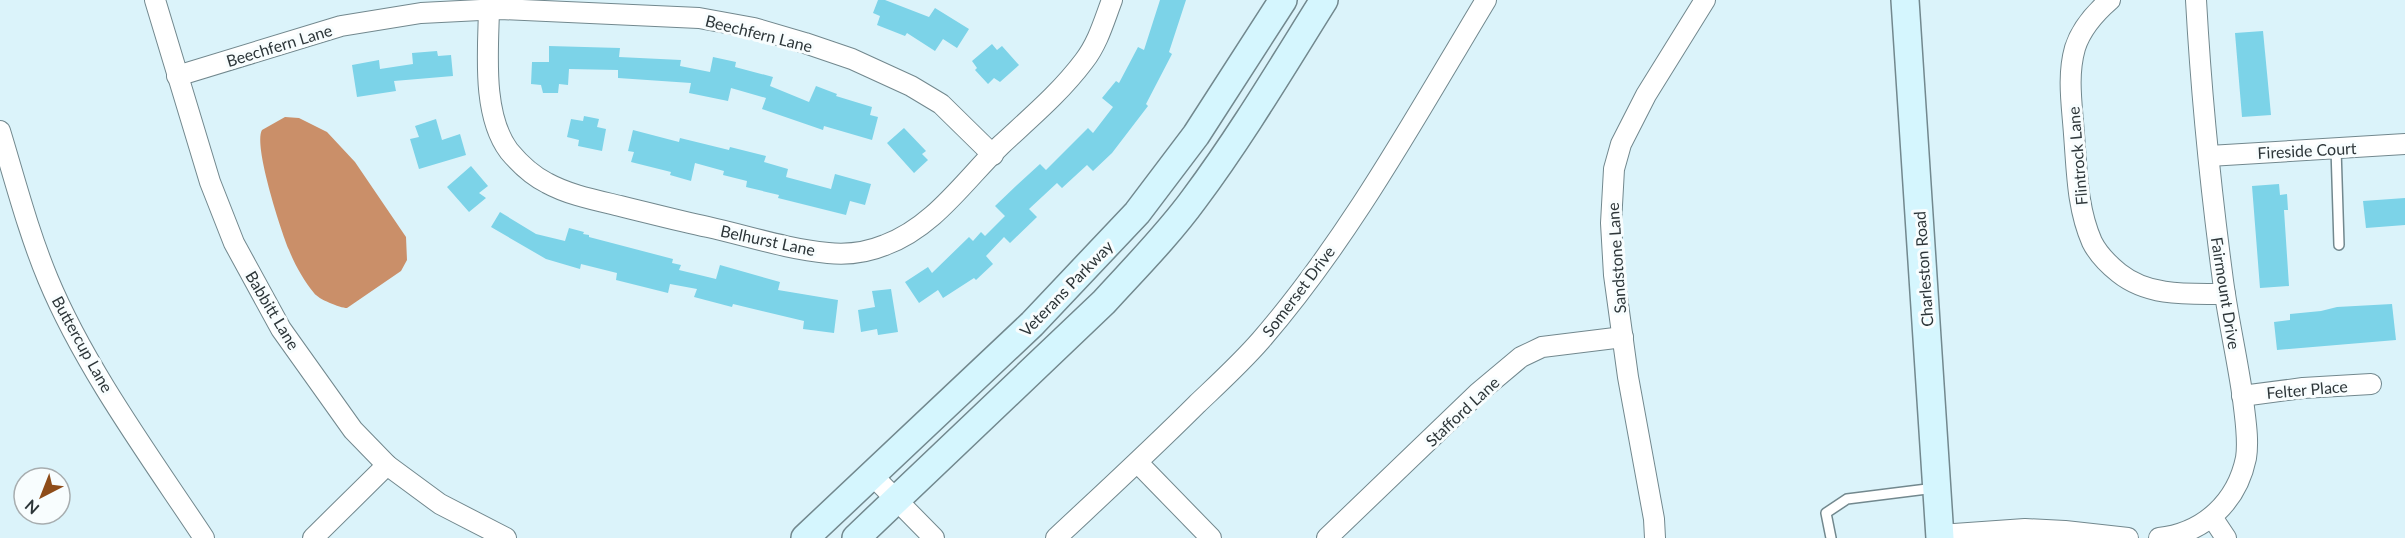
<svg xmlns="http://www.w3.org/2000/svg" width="2405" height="538" viewBox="0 0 2405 538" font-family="Lato,sans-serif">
  <rect width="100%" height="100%" fill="#dbf3fa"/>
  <path fill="#ca8f69" d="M285 117 299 118 327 132 355 162 406 237 407 260 401 271 347 308C340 308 318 299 314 293 304 281 295 265 289 250 281 231 253 145 262 130Z"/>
  <g fill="#7cd3e8">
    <polygon points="878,0 885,0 929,17 935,8 969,29 957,48 943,39 935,51 907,33 905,36 877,25 880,16 873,13"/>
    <polygon points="1160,0 1186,0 1169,52 1172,54 1146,104 1148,106 1112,153 1093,171 1087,165 1062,188 1057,183 1029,209 1037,217 1010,243 1004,237 986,256 993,264 976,280 974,278 943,298 938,290 919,303 905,282 928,267 932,273 969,237 973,241 981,232 985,236 1005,216 995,206 1017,185 1040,164 1046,170 1088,128 1093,133 1113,107 1102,98 1116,81 1119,83 1138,47 1144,50"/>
    <polygon points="2263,31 2271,115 2242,117 2235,33"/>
    <polygon points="992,44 997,50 1002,46 1019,65 1000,82 994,78 988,84 975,70 977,68 972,61"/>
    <polygon points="549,46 620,48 619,57 681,60 680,66 710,72 713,57 736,62 735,67 773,77 770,86 809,102 816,86 837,94 836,96 872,107 870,115 878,117 872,140 824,126 823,130 762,109 766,98 731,88 728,101 689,93 691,83 618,78 618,70 569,69 568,85 559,84 558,93 543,93 541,85 531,84 532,62 549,62"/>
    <polygon points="437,51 438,56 451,55 453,76 394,81 396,91 357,97 352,65 379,60 380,69 413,64 412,53"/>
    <polygon points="584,116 599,119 597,127 606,129 602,151 578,146 579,140 567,137 571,119 583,121"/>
    <polygon points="436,119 442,140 460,134 466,155 419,169 410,139 419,137 415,126"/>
    <polygon points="904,128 926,151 922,154 928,160 914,173 887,143"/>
    <polygon points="633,130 679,142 680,138 729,150 730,147 766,156 764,162 788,169 786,177 831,189 835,174 871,184 865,205 850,201 846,215 778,198 779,195 746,187 747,181 723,175 724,171 695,163 691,181 670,175 671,172 631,162 634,152 628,151"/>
    <polygon points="471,166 488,186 479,193 486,198 469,212 447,187"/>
    <polygon points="2279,184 2280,195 2287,194 2288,210 2284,210 2289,286 2260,288 2252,186"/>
    <polygon points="2405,198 2405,225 2366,228 2363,201"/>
    <polygon points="500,212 536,234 565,241 569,228 584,232 583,234 589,235 589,237 673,259 672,263 681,265 679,270 716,279 720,265 780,282 778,290 838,300 834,333 803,329 804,321 733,304 732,307 694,297 697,289 670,284 668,293 616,280 617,273 581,264 580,269 546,259 491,227"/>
    <polygon points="891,289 898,332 878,335 877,329 861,332 858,310 875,307 872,291"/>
    <polygon points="2392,304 2396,340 2277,350 2274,322 2290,320 2290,314 2321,311 2337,307"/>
  </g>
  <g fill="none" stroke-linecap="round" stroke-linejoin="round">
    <g stroke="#72888e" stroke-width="12">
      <g id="lane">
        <polyline points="2336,148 2339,245"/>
        <polyline points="1831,538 1826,513 1847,499 1935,488"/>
      </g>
    </g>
    <g stroke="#72888e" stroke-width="22">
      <g id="street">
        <polyline points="155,0 210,182 234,243 281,329 353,430 387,465 440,504 506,538"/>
        <path d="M2110 0C2095 13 2081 29 2075 48 2067 76 2072 105 2074 134 2077 171 2077 208 2092 242 2098 254 2109 265 2119 273 2149 297 2189 294 2225 294"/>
        <path d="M489 10C488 52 482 115 509 151 519 163 533 176 547 183 569 195 595 200 620 206 649 213 679 221 708 227 748 236 787 249 828 253 847 255 868 252 885 245 934 227 965 180 1001 145 1030 118 1060 93 1084 61 1098 43 1104 21 1112 0"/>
        <polyline points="177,76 341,26 421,13 500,9 699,18 754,28 805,43 852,59 911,86 941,104 993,155"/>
        <path d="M0 131C15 180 28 231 48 279 85 368 151 458 204 538"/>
        <polyline points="2209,156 2405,144"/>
        <polyline points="2242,396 2303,388 2371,384"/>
        <polyline points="1138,463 1211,538"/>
        <polyline points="872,475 934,538"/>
        <polyline points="2212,517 2226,538"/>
        <polyline points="1940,535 2025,529 2065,531 2128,538"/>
        <polyline points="313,538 387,465"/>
        <path d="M1056 538C1103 494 1151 450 1197 404 1219 383 1241 363 1261 340 1350 237 1416 116 1486 0"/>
        <polyline points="1327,538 1478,393 1521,357 1542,347 1623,337"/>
        <polyline points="1655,538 1654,519 1628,377 1614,275 1611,223 1614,169 1621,144 1646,95 1705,0"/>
        <path d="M2159 538C2204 533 2237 502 2246 458 2249 439 2245 418 2243 399 2237 356 2227 315 2222 273 2210 182 2201 91 2196 0"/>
      </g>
    </g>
    <g stroke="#72888e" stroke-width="30">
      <g id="secondary">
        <polyline points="1905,0 1940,538"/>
        <polyline points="805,538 1032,324 1137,213 1196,135 1283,0"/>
        <path d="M856 538 1104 302C1134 269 1167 236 1194 199 1241 136 1282 67 1324 0"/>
      </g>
    </g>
    <use href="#lane" stroke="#fff" stroke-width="9"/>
    <use href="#street" stroke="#fff" stroke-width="20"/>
    <use href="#secondary" stroke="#d5f6fe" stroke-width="27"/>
  </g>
  <g text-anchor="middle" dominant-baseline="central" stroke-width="6" stroke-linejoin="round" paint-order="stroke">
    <g font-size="16" fill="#2d3639" stroke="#f8fdfe">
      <text transform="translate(759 33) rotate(14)">Beechfern Lane</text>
      <text transform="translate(279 45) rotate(-17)">Beechfern Lane</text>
      <text transform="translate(2307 150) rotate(-3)">Fireside Court</text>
      <text transform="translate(2077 156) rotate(-95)">Flintrock Lane</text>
      <text transform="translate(768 240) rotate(12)">Belhurst Lane</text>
      <text transform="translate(1616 258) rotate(-94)">Sandstone Lane</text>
      <text transform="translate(1923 269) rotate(-94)">Charleston Road</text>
      <text transform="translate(1066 288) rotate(-46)">Veterans Parkway</text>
      <text transform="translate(1298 291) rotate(-53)">Somerset Drive</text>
      <text transform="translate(2226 293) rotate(81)">Fairmount Drive</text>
      <text transform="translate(273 310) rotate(59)">Babbitt Lane</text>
      <text transform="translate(83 344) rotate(61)">Buttercup Lane</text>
      <text transform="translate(2307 389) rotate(-5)">Felter Place</text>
      <text transform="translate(1462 411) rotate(-43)">Stafford Lane</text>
    </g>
  </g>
  <g transform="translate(42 496) rotate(222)"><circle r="28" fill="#f8fdfe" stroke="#a7adaf" stroke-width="1.5"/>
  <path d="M0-4.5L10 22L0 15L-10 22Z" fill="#8e4c19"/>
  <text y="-9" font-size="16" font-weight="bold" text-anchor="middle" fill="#2d3639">N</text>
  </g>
</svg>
